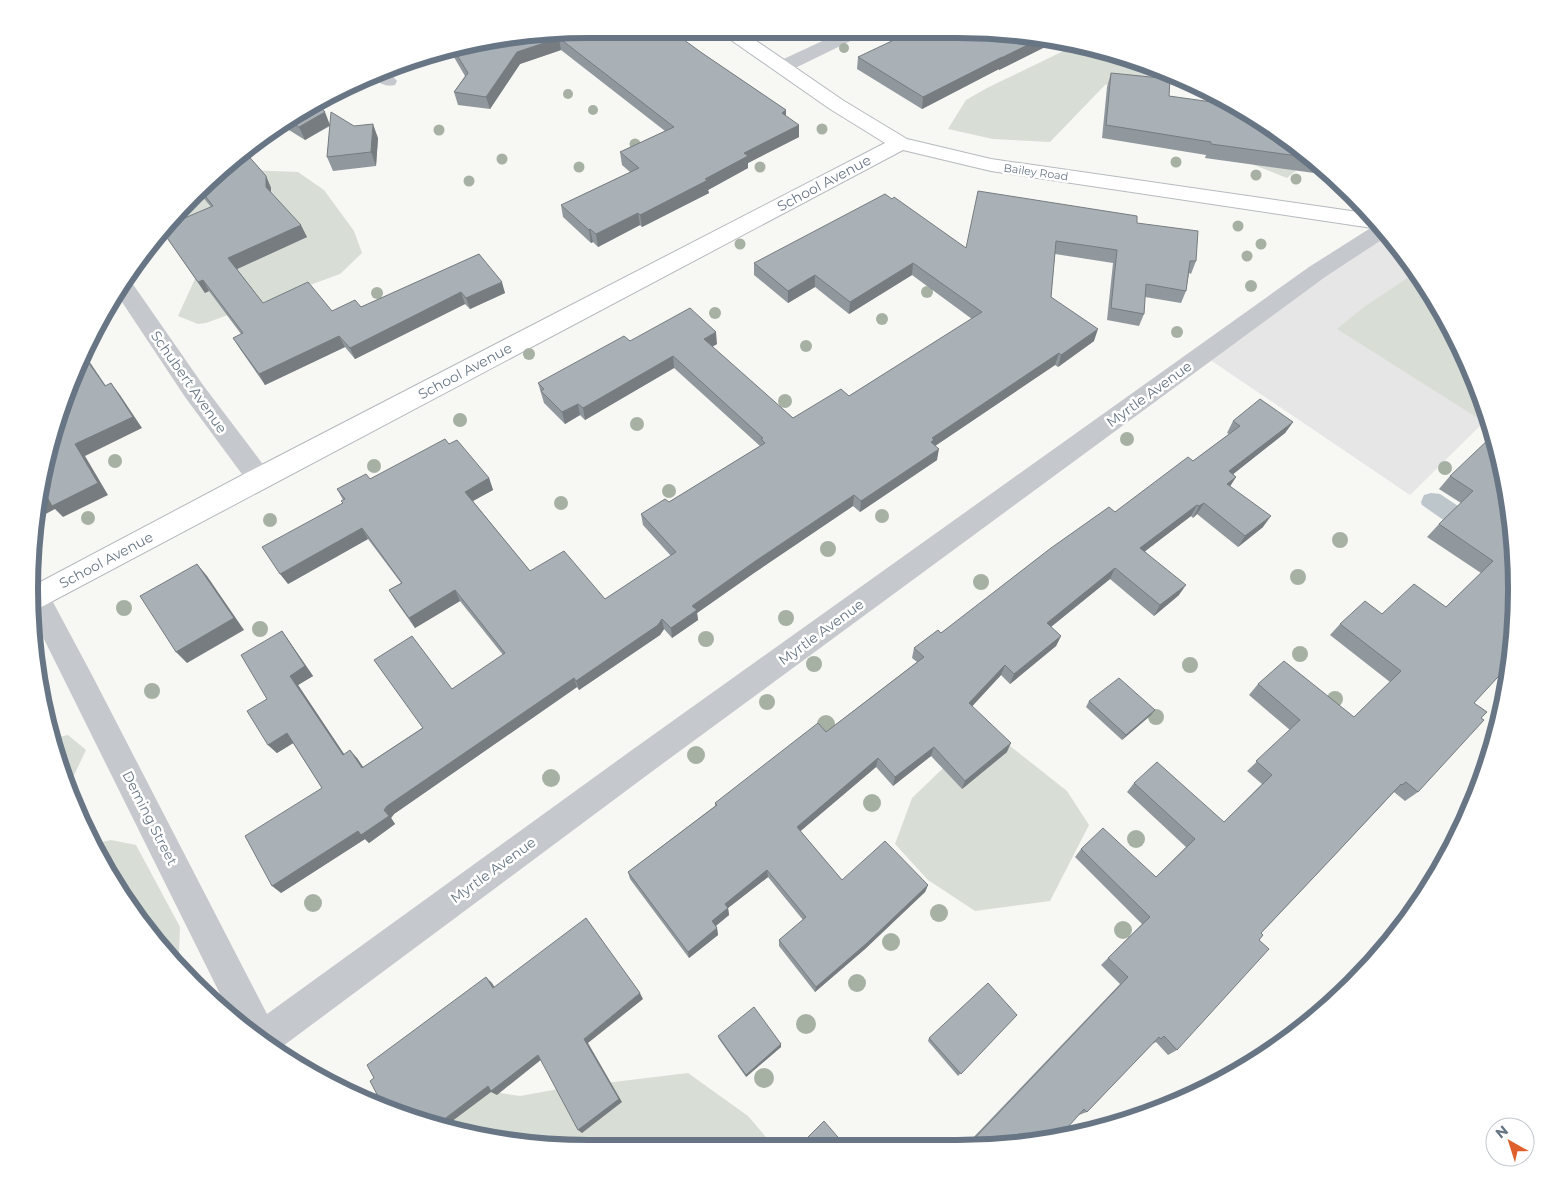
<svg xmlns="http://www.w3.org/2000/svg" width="1545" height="1177" viewBox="0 0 1545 1177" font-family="Montserrat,sans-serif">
  <rect width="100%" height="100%" fill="#f7f7f4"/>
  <polygon fill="#e5e6e5" points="1384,228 1422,278 1474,375 1489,424 1484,422 1410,495 1203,355"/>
  <g fill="#d8ded5">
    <polygon points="1078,44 1102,48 1204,87 1297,144 1303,165 1287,178 1254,165 1221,106 1200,90 1162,75 1105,85 1050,142 993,139 948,129 966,100 987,88"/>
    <polygon points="223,169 298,172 324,190 354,231 362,253 340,274 206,323 198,324 178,316 215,235 172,220 192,193"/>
    <polygon points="1415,273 1419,273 1422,278 1474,375 1487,419 1484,422 1337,329 1364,307"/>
    <polygon points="986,727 1067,791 1089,825 1050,901 975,911 928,880 895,844 912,798"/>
    <polygon points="68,735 86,750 67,790 50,739"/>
    <polygon points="111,840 136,845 180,927 179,952 170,957 123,899 93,844"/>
    <polygon points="688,1073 748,1116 771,1143 515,1143 416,1117 468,1088 520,1096 564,1088"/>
  </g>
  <polygon fill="#bcc6cb" points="1431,493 1440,494 1476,518 1465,535 1422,505 1421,502 1424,495"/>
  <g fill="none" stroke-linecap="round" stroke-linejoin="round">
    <g stroke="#b5babe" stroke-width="2">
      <polygon id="secondary" points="718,29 739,29 844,101 907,139 991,159 1372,214 1384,228 1379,229 991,171 903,150 32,612 29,588 250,471 885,143 830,109 721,33"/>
    </g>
    <g fill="#c5c8cc" fill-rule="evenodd">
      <polygon points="846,30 868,30 865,34 789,71 782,73 775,71 773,67 775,63"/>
      <path d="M388 71 397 81 395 85C385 87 380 84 374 77Z"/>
      <polygon points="1380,222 1389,235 1325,277 654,770 275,1052 231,1016 33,617 29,589 36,585 46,589 93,677 267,1014 632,750 1309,267"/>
      <polygon points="127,279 130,280 203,385 268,471 272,478 268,485 259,488 250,485 185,397 116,293"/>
    </g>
    <use href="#secondary" fill="#fff" fill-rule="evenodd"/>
  </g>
  <g fill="#a7b1a3">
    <circle cx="844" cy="48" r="5"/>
    <circle cx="568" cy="94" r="5"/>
    <circle cx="593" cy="110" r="5"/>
    <circle cx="822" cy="129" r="5.5"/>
    <circle cx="439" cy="130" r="5.5"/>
    <circle cx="635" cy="144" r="5.5"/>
    <circle cx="502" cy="159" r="5.5"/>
    <circle cx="1176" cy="162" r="5.5"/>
    <circle cx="579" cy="167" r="5.5"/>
    <circle cx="760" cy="167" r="5.5"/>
    <circle cx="1256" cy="175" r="5.5"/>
    <circle cx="1296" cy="179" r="5.5"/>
    <circle cx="469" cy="181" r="5.5"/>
    <circle cx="1238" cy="226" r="5.5"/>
    <circle cx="740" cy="244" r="5.5"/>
    <circle cx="1261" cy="244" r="5.5"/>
    <circle cx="1247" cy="256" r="5.5"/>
    <circle cx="1251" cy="286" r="6"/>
    <circle cx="927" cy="292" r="6"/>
    <circle cx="377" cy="293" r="6"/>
    <circle cx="715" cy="313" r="6"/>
    <circle cx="882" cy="319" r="6"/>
    <circle cx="1177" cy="332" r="6"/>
    <circle cx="806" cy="346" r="6"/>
    <circle cx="529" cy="354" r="6"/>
    <circle cx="785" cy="401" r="7"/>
    <circle cx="460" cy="420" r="7"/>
    <circle cx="637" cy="424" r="7"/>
    <circle cx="1127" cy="439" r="7"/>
    <circle cx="115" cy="461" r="7"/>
    <circle cx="374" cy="466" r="7"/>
    <circle cx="1445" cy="468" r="7"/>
    <circle cx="669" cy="491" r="7"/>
    <circle cx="561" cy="503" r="7"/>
    <circle cx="882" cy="516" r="7"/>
    <circle cx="88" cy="518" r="7"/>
    <circle cx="270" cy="520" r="7"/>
    <circle cx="1340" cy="540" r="8"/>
    <circle cx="828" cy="549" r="8"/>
    <circle cx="1298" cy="577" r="8"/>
    <circle cx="981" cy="582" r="8"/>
    <circle cx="124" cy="608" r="8"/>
    <circle cx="786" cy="618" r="8"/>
    <circle cx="260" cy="629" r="8"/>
    <circle cx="706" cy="639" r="8"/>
    <circle cx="1300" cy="654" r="8"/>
    <circle cx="814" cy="664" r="8"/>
    <circle cx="1190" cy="665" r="8"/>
    <circle cx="152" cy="691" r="8"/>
    <circle cx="1335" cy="699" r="8"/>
    <circle cx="767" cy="702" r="8"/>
    <circle cx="1156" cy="717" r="8"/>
    <circle cx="826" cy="724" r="9"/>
    <circle cx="696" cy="755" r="9"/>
    <circle cx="551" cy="778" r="9"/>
    <circle cx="872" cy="803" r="9"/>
    <circle cx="1136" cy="839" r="9"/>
    <circle cx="313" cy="903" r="9"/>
    <circle cx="939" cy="913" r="9"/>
    <circle cx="1123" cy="930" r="9"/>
    <circle cx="891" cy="942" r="9"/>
    <circle cx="857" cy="983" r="9"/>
    <circle cx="806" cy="1024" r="10"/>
    <circle cx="764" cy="1078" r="10"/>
  </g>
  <g fill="#91989d">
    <polygon points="588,29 702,53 786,110 786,116 799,137 748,163 748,168 708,190 709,193 642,227 640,225 598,247 593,242 591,243 563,217 561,205 630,172 622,165 620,152 665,131 561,50 520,64 490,109 458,105 454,92 465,76 451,52 446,48"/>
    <polygon points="1057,41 999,70 999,69 922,109 857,69 858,57"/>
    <polygon points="1111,73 1169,96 1297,144 1329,175 1205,158 1206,155 1102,138 1107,87"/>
    <polygon points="308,104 330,125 354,126 378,138 376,166 333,171 327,157 330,126 305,140 281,125"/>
    <polygon points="245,152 266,176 271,188 271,193 307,237 237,269 263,303 332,311 361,307 479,254 505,293 470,309 465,304 355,359 345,347 265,385 240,349 233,338 241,334 209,291 205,293 163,232 211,207 197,190"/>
    <polygon points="1137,223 1196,261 1191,274 1189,273 1186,291 1181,303 1145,297 1144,314 1139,326 1107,320 1113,263 1055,254 1051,297 1094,341 1058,367 1055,365 935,446 937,460 860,512 853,506 754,573 697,613 698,620 672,638 664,629 660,635 579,690 577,687 394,814 391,818 395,824 369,843 365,839 281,893 322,788 293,743 277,753 268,745 267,699 282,631 289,641 313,676 298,685 344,754 357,758 363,767 422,728 452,689 503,655 460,601 415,628 395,600 389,590 401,583 368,539 288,584 342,503 343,500 337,489 370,479 449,444 489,478 493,490 473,501 530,571 605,599 671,556 643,525 641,514 669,502 760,446 674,368 585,420 580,415 565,424 544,403 538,383 630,341 717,344 712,347 793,418 849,396 972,319 912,275 849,314 815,287 788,303 754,275 754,263 966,248"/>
    <polygon points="1233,421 1293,422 1285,433 1233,474 1236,477 1230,486 1263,527 1238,547 1197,514 1193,518 1191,516 1145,551 1179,595 1154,616 1110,579 1051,627 1061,636 1056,646 1010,684 1001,675 972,706 1007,752 962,789 931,756 893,786 876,767 800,831 842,880 928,885 925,892 865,949 815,992 779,946 779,940 803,920 768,877 728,908 729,915 716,926 717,928 718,935 689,958 630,879 628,872 715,806 715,803 826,732 917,662 912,658 914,648 941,633 1115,512 1193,461 1229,434 1227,433"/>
    <polygon points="1450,476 1506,480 1474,703 1418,792 1405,801 1394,792 1261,933 1259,940 1177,1050 1168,1055 1156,1042 1152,1044 1087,1112 1079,1115 1029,1144 968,1143 1120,984 1101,965 1142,924 1075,857 1081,849 1156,877 1186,847 1127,792 1134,783 1224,822 1262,784 1247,771 1290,730 1249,695 1258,684 1354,717 1390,682 1330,635 1340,624 1382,614 1446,607 1481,573 1427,537 1439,524 1461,503 1439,489"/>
    <polygon points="1089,701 1151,715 1122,740 1086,707"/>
    <polygon points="1017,1015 958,1076 928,1041 929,1038"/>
    <polygon points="718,1036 781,1044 781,1047 746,1077 719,1039"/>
  </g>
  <g fill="#767c7f">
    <polygon points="559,38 561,50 520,64 490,109 486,97 517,52"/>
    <polygon points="1042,38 1057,41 999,70 999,69 922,109 923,97 1002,57"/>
    <polygon points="786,110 786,123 782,113"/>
    <polygon points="325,112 330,125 305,140 299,127"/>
    <polygon points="373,124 378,138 376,166 371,152"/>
    <polygon points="799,125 799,137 748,163 748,168 708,190 709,193 642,227 640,215 705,179 744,153"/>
    <polygon points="266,176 271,188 271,198 266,187"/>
    <polygon points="638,213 640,225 598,247 596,234"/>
    <polygon points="301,225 307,237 235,270 228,258"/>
    <polygon points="590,229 593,242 591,243 589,230"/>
    <polygon points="913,263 912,275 849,314 850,302"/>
    <polygon points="815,275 815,287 788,303 788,291"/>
    <polygon points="203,280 209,291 205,293 198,282"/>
    <polygon points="502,282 505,293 470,309 466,298"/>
    <polygon points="461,292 465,304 355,359 350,348"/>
    <polygon points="1098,329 1094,341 1058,367 1061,355"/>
    <polygon points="716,332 717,344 704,351 704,339"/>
    <polygon points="339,336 345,347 265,385 259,374"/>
    <polygon points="1059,353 1055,365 932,448 929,453 932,438"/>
    <polygon points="85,355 114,398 105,386 84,356"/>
    <polygon points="673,356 674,368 585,420 583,408"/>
    <polygon points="111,383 120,395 142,428 85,456 108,495 63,517 55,509 38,518 40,500 75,444"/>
    <polygon points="578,404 580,415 565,424 562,412"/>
    <polygon points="1293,422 1285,433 1222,483 1229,471"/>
    <polygon points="939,449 937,460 860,512 861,501"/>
    <polygon points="1236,477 1229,488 1227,484"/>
    <polygon points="489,478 493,490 469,503 465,492"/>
    <polygon points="854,495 853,506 754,573 697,613 698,620 672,638 671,628 692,606 754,562"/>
    <polygon points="1204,503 1197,514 1193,518 1199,506"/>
    <polygon points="1197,505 1191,516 1135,559 1140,548"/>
    <polygon points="1271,516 1263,527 1238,547 1245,536"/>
    <polygon points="362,528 368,539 288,584 280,574"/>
    <polygon points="197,564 207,576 244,630 187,663 176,652"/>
    <polygon points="1115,568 1110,579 1042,634 1047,623"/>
    <polygon points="1186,585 1179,595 1154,616 1160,605"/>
    <polygon points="455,590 460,601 415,628 409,618"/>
    <polygon points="662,619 664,629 660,635 579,690 576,681"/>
    <polygon points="282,631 289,641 313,676 298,685 350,763 343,755 290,676"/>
    <polygon points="1061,636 1056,646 1010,684 1014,674"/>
    <polygon points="1005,665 1001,675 966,713 969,703"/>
    <polygon points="574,678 577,687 394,814 391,818 395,824 369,843 365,839 281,893 272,886 358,831 384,810 387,806"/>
    <polygon points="1155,710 1151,715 1122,740 1126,735"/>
    <polygon points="287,733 295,742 277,753 268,745"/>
    <polygon points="1011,743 1007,752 962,789 965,781"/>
    <polygon points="934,747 931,756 893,786 895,777"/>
    <polygon points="350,750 357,758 369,776 362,768"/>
    <polygon points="878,758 876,767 796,835 797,827"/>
    <polygon points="767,870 768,877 728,908 729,915 713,928 712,921 725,904"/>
    <polygon points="928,885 925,892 865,949 815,992 816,987"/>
    <polygon points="717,928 718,935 689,958 688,952"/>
    <polygon points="486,977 492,983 499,994 493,988"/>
    <polygon points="640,993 643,999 588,1043 622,1102 582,1133 578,1130 584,1039"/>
    <polygon points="781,1044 781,1047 746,1077 746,1075"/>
    <polygon points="538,1055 542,1059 497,1095 491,1092 447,1125 439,1123 488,1086"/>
  </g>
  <g fill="#a9b1b6" stroke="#767c7f">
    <polygon points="588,29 669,29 702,53 786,110 782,113 799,125 744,153 748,156 705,179 708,180 640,215 638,213 596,234 590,229 589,230 561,205 639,168 620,152 674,127 559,38 517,52 486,97 454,92 468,73 452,47"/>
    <polygon points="915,30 993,30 1042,38 1001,58 1002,57 923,97 858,57"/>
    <polygon points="1111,73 1170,79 1169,96 1233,105 1297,144 1312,158 1211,144 1211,142 1106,125"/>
    <polygon points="315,101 325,112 299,127 287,120 308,104"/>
    <polygon points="331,112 354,126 373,124 371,152 327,157"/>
    <polygon points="245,152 266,176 266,187 301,225 228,258 263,303 308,282 332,311 355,300 361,307 479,254 502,282 466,298 461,292 350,348 339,336 259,374 233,338 243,333 203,280 198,282 163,232 168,225 213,206 199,188"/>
    <polygon points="978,191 1137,216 1137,223 1198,231 1196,261 1190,261 1186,291 1146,284 1144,314 1111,308 1117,250 1056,241 1051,297 1098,329 1061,355 1059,353 932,438 934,440 931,442 939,449 861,501 854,495 754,562 692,606 697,610 671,628 662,619 658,625 576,681 574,678 387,806 384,810 389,816 361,835 358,831 272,886 245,836 322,788 287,733 268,745 247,711 267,699 241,655 282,631 305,666 290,676 343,755 350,750 362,768 423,728 374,660 412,636 452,689 505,653 455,590 409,618 389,590 402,583 362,528 280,574 262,547 343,503 341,501 345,499 337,489 366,474 370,479 445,439 449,444 457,440 489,478 465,492 530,571 564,551 605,599 676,552 641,514 665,499 669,502 765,443 761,439 763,438 673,356 583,408 578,404 562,412 541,391 544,389 538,383 624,336 630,341 690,308 716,332 704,339 793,418 841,389 849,396 982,312 913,263 850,302 815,275 788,291 754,263 885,194 892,199 894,197 966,248"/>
    <polygon points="84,356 105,386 111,383 133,417 75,444 98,483 52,506 47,497 40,500 48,444"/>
    <polygon points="1260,399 1293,422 1229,471 1236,477 1227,484 1271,516 1245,536 1204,503 1199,506 1197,505 1140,548 1186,585 1160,605 1115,568 1047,623 1061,636 1014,674 1005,665 969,703 1011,743 965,781 934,747 895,777 878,758 797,827 842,880 885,841 928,885 867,943 816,987 779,940 806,917 767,870 725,904 728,908 712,921 717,928 688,952 628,872 717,805 715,803 818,723 826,732 924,657 914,648 938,630 941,633 1051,548 1109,507 1115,512 1188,457 1193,461 1240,426 1233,421"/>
    <polygon points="1492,436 1506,480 1516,589 1509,665 1474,703 1487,712 1481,718 1484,720 1418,792 1406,782 1402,785 1401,784 1331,859 1261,933 1263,935 1259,940 1269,949 1177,1050 1164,1036 1161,1039 1159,1037 1087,1112 1084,1109 1060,1136 1029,1144 970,1143 1128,977 1108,958 1150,917 1081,849 1103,828 1156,877 1195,839 1134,783 1157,762 1224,822 1272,775 1256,761 1300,720 1258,684 1284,661 1354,717 1401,671 1340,624 1365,601 1382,614 1414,584 1446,607 1493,561 1439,524 1473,491 1450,476"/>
    <polygon points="197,564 234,618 176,652 140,596"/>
    <polygon points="1119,678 1155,710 1126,735 1089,701"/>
    <polygon points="586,918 640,993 584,1039 619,1099 578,1130 538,1055 491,1091 488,1086 439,1123 384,1108 370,1081 374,1078 367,1065 486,977 493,988"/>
    <polygon points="988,983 1017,1015 961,1074 929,1038"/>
    <polygon points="754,1007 781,1044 746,1075 718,1036"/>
    <polygon points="824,1121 843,1143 802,1143"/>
  </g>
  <g text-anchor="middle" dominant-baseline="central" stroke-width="5" stroke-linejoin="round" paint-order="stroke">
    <g font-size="11" fill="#677584" stroke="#fff">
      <text transform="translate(1036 172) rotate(8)">Bailey Road</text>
    </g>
    <g font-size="14" fill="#677584" stroke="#fff">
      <text transform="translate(824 183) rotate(-28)">School Avenue</text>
      <text transform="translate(465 371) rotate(-28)">School Avenue</text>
      <text transform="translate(189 382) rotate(55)">Schubert Avenue</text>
      <text transform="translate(1149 394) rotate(-36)">Myrtle Avenue</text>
      <text transform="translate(106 560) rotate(-28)">School Avenue</text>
      <text transform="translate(821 632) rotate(-36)">Myrtle Avenue</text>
      <text transform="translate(150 818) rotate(63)">Deming Street</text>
      <text transform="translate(493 870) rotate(-36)">Myrtle Avenue</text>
    </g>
  </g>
  <path d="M0 0H1545V1177H0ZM589 38H957A551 551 0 0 1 1508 589V589A551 551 0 0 1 957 1140H589A551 551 0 0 1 38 589V589A551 551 0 0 1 589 38Z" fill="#fff" fill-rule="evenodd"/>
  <path fill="none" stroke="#677584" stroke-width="6" d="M589 38H957A551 551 0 0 1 1508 589V589A551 551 0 0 1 957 1140H589A551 551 0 0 1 38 589V589A551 551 0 0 1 589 38Z"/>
  <g transform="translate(1510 1142) rotate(321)"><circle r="24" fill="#ffffff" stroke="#c2c8ce"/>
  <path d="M0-4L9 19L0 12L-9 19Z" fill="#df602c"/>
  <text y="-8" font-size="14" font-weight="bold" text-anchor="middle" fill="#677584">N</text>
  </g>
</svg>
